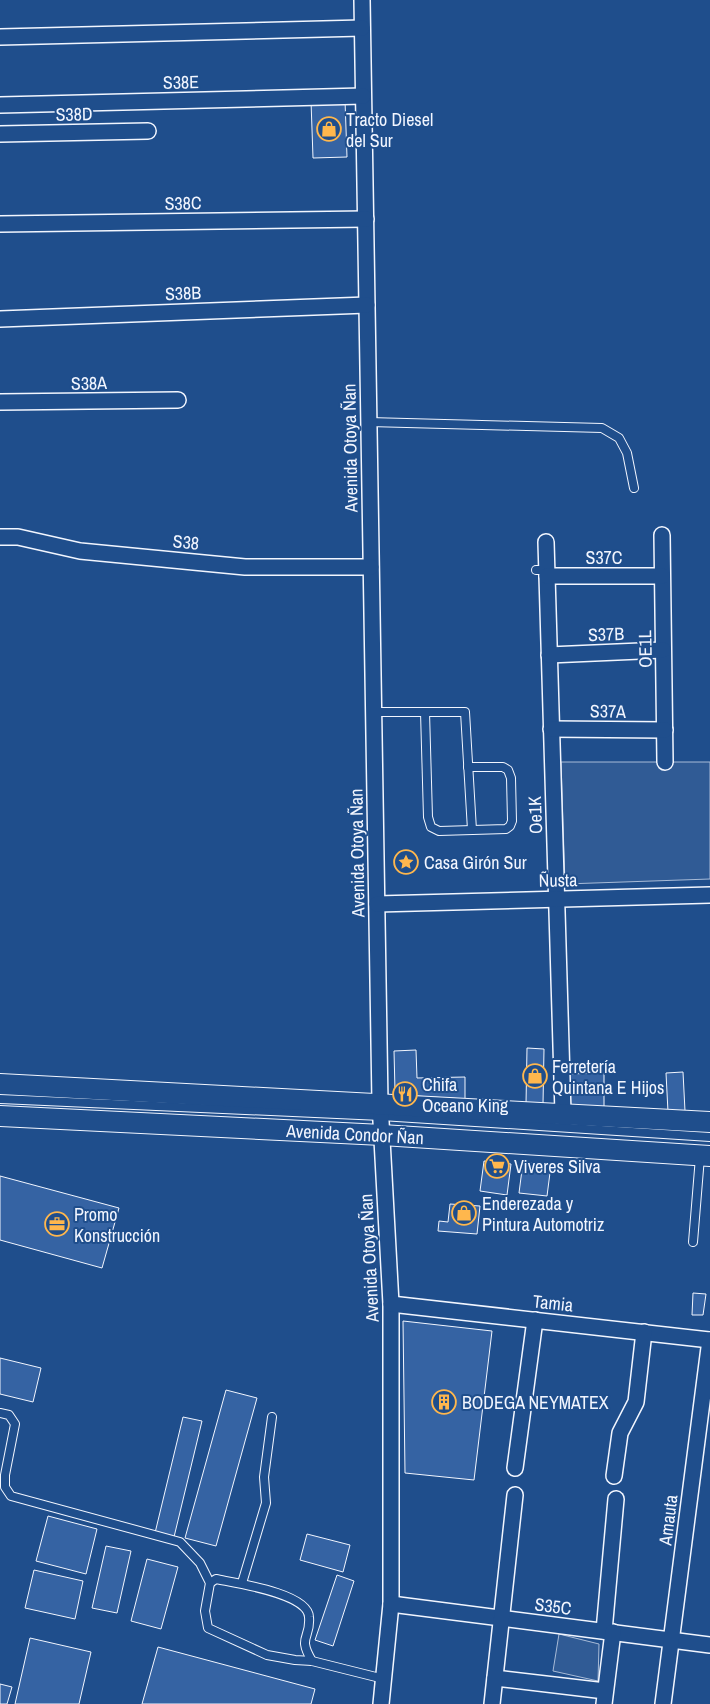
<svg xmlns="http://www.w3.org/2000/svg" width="710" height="1704" viewBox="0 0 710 1704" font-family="'Archivo Narrow',sans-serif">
  <rect width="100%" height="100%" fill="#1f4e8c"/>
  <g fill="#305b95" stroke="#a8bbd7">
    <polygon points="561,762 710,762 710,879 565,884"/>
    <polygon points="559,1634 599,1644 598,1681 553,1671"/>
  </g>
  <g fill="#3563a3" stroke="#f2f6ff">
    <polygon points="345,100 347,157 313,158 311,101"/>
    <polygon points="527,1048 544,1049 543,1104 526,1104"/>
    <polygon points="416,1050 417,1078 465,1077 465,1099 399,1095 395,1091 394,1051"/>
    <polygon points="683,1072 685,1111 668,1112 666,1073"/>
    <polygon points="604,1073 604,1107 567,1107 567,1074"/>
    <polygon points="484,1161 511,1164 507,1195 480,1191"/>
    <polygon points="523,1162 551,1165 547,1196 519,1193"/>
    <polygon points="0,1176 119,1208 102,1268 0,1240"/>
    <polygon points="450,1204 480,1206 477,1234 438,1231 439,1221 448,1222"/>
    <polygon points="693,1293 706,1294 703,1315 692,1315"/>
    <polygon points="403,1321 492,1331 474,1480 405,1473"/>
    <polygon points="0,1358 41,1368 33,1402 0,1394"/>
    <polygon points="226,1390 257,1398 216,1546 185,1538"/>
    <polygon points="183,1417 202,1421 174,1537 155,1533"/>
    <polygon points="48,1516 97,1529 86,1574 36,1561"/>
    <polygon points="307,1534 350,1545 343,1572 300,1560"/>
    <polygon points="106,1546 131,1551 117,1613 92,1608"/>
    <polygon points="147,1559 178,1567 161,1629 131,1621"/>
    <polygon points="34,1570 83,1581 75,1619 25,1608"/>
    <polygon points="337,1575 354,1581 333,1646 315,1640"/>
    <polygon points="30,1638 91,1652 79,1704 15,1704"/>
    <polygon points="158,1647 315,1689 311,1704 142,1704"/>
    <polygon points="0,1684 12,1687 7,1704 0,1704"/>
  </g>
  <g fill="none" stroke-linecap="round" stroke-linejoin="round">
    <g stroke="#f2f6ff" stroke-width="10">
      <g id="lane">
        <polyline points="369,422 602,428 619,438 627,453 634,488"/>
        <polyline points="536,570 547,570"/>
        <polyline points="373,712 465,712 472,830"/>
        <polyline points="425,712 428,817 431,827 439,831 506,829 510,826 512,821 511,778 508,770 503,767 468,767"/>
        <polyline points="0,1099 381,1116 710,1137"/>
        <polyline points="693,1242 700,1157"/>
        <polyline points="0,1413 9,1415 15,1424 5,1475 5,1487 11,1496 180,1542 200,1563 210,1583 205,1611 208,1628 267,1655 295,1660 312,1661 384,1679"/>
        <path d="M210 1583 216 1579C235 1583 308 1593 309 1617 311 1639 297 1636 312 1661"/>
        <polyline points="242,1583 266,1503 264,1477 272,1417"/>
      </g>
    </g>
    <g stroke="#f2f6ff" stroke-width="18">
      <g id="street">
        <polyline points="362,0 380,1103 391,1304 391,1604 381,1704"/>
        <polyline points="0,37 362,28"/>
        <polyline points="0,105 363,96"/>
        <polyline points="0,134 148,131"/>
        <polyline points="0,224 366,219"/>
        <polyline points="0,319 367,305"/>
        <polyline points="0,402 178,400"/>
        <polyline points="662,535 665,762"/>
        <polyline points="0,537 18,537 80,551 245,567 371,567"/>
        <polyline points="546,542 563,1113"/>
        <polyline points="547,576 662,576"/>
        <polyline points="549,655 663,650"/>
        <polyline points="551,729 665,730"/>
        <polyline points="377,904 710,895"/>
        <polyline points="391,1304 710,1340"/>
        <polyline points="515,1468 535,1320"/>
        <polyline points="614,1476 620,1433 636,1402 644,1332"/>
        <polyline points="391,1604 710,1645"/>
        <polyline points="604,1631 616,1499"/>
        <polyline points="495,1678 605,1691"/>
        <polyline points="492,1704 515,1495"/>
        <polyline points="604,1704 613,1632"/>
        <polyline points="663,1704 710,1340"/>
      </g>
    </g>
    <g stroke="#f2f6ff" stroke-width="22">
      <g id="secondary">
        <polyline points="0,1084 710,1122"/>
        <polyline points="0,1116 382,1135 710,1156"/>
      </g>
    </g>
    <use href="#lane" stroke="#1f4e8c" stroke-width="8"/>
    <use href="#street" stroke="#1f4e8c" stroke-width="15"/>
    <use href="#secondary" stroke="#1f4e8c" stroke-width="20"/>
  </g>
  <defs>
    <g id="shop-ring" transform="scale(1.25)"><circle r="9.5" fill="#1f4e8c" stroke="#ffb74d" stroke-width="1.5"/><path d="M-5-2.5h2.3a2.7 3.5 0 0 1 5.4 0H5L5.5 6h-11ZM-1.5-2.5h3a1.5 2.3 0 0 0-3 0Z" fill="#ffb74d"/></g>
    <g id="sight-ring" transform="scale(1.25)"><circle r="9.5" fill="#1f4e8c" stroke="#ffb74d" stroke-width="1.5"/><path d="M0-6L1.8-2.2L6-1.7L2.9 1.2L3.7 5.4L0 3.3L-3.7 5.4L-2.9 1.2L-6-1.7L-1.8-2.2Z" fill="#ffb74d"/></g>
    <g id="restaurant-ring" transform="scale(1.25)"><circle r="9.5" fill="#1f4e8c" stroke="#ffb74d" stroke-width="1.5"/><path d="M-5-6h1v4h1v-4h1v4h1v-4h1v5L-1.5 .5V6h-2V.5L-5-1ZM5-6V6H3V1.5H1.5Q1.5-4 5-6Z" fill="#ffb74d"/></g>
    <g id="supermarket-ring" transform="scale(1.25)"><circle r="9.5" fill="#1f4e8c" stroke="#ffb74d" stroke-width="1.5"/><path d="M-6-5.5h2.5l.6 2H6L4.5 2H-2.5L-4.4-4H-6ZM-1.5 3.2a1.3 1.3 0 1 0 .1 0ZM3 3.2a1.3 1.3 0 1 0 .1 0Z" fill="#ffb74d"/></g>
    <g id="office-ring" transform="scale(1.25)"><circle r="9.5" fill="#1f4e8c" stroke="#ffb74d" stroke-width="1.5"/><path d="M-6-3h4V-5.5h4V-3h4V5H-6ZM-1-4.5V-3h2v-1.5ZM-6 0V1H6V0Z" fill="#ffb74d"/></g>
    <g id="building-ring" transform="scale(1.25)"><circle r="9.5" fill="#1f4e8c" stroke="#ffb74d" stroke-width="1.5"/><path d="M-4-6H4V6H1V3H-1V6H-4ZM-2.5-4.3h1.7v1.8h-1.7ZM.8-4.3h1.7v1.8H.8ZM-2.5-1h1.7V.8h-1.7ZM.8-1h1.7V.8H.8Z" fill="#ffb74d"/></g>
  </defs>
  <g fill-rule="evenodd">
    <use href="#shop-ring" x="329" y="129"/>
    <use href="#sight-ring" x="406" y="862"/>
    <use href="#shop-ring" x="535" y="1076"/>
    <use href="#restaurant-ring" x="405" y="1094"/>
    <use href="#supermarket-ring" x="497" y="1166"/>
    <use href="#shop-ring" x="464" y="1213"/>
    <use href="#office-ring" x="57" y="1224"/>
    <use href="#building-ring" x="444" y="1402"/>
  </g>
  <g text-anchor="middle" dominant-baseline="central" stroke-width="4" stroke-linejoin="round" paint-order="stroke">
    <g font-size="18" fill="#f2f6ff" stroke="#1f4e8c">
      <text transform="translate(181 82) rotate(-1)">S38E</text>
      <text transform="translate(74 114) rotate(-1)">S38D</text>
      <text transform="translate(183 203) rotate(-1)">S38C</text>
      <text transform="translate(183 293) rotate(-2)">S38B</text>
      <text transform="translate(89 383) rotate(-1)">S38A</text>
      <text transform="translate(350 448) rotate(-91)">Avenida Otoya Ñan</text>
      <text transform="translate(186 542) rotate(5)">S38</text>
      <text x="604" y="557">S37C</text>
      <text transform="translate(606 634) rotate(-2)">S37B</text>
      <text transform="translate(645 649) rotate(-91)">OE1L</text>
      <text transform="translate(608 711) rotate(1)">S37A</text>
      <text transform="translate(535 815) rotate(-92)">Oe1K</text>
      <text transform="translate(357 853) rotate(-91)">Avenida Otoya Ñan</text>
      <text transform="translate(558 880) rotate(-1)">Ñusta</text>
      <text transform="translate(355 1134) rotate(3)">Avenida Condor Ñan</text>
      <text transform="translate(369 1258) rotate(-93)">Avenida Otoya Ñan</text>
      <text transform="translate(553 1303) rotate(6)">Tamia</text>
      <text transform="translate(668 1520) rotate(-83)">Amauta</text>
      <text transform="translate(553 1606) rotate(7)">S35C</text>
    </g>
    <g font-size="18" fill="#f2f6ff" stroke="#1f4e8c" text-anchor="start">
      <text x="346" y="119">Tracto Diesel<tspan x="346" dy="21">del Sur</tspan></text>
      <text x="424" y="862">Casa Girón Sur</text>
      <text x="552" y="1066">Ferretería<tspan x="552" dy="21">Quintana E Hijos</tspan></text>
      <text x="422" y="1084">Chifa<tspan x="422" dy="21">Oceano King</tspan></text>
      <text x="514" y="1166">Viveres Silva</text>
      <text x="482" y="1203">Enderezada y<tspan x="482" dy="21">Pintura Automotriz</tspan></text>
      <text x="74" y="1214">Promo<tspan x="74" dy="21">Konstrucción</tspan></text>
      <text x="462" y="1402">BODEGA NEYMATEX</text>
    </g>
  </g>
</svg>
